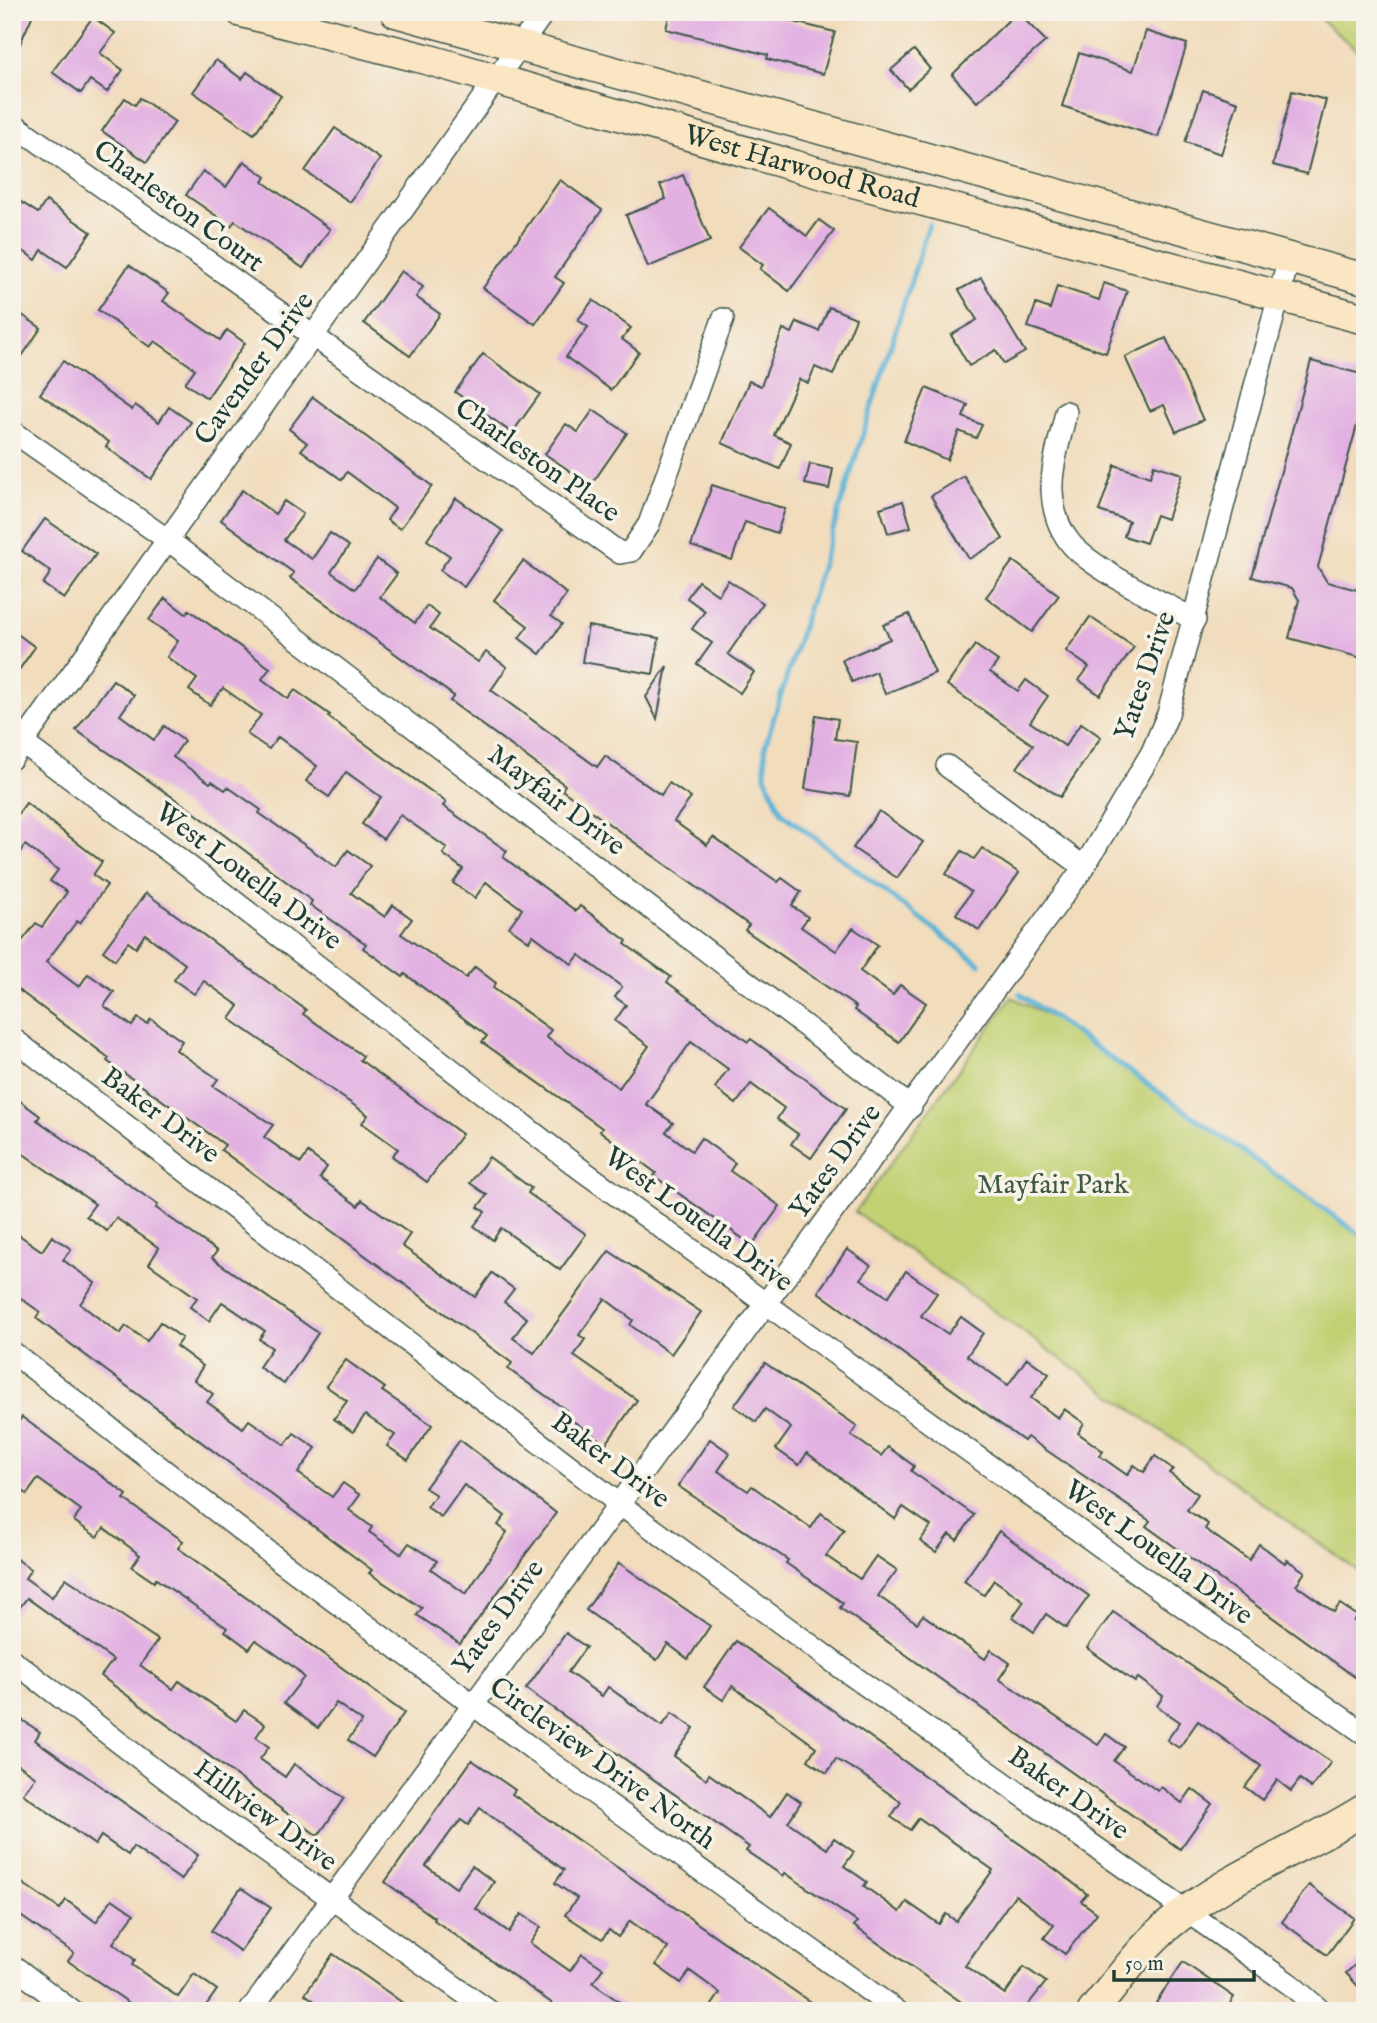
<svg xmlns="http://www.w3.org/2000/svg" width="1377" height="2023" viewBox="0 0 1377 2023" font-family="'IM FELL English',serif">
  <rect width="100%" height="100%" fill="#f7f3e8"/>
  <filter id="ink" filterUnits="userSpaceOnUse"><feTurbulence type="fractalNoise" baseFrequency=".0143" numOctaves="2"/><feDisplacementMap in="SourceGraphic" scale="14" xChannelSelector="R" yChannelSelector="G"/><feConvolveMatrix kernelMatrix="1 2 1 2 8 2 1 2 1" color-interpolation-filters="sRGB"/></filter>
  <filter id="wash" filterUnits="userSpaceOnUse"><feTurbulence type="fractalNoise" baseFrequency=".00686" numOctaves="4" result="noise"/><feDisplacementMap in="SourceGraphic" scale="28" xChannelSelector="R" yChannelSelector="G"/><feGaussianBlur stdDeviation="1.57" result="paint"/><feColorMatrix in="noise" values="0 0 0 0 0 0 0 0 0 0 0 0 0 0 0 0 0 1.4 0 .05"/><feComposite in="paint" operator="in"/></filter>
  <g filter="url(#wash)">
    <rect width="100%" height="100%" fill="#f1dcbb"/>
    <g fill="#c1d072" stroke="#708653" stroke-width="2">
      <polygon points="1312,12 1365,12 1365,57"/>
      <polygon points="1012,997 1060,1022 1365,1240 1365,1576 855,1212"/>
    </g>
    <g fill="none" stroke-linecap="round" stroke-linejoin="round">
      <g stroke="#59b2d6" stroke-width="5">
        <polyline points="929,224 765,746 765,776 782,813 980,964"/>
        <polyline points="1020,994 1365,1238"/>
      </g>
    </g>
    <g id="blocks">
      <g fill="#e2b1e2">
        <polygon points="12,12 34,12 12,62"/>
        <polygon points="670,12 753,12 835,32 823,74 767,59 768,55 666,29"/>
        <polygon points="1017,12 1046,41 977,102 952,75"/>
        <polygon points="93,17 115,33 100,53 123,70 107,92 90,80 81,93 52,72"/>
        <polygon points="1146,31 1187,44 1158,137 1062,106 1079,53 1133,71"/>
        <polygon points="914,50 930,69 908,89 891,70"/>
        <polygon points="216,60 242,79 247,72 281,96 254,134 193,92"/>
        <polygon points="1203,90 1238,102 1221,154 1185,142"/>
        <polygon points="1292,91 1326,100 1307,174 1273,165"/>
        <polygon points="125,98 135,105 140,98 175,122 147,162 102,131"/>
        <polygon points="335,128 380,159 350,202 305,171"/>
        <polygon points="244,161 266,177 263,182 330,229 303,268 235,221 231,226 186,195 203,171 226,187"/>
        <polygon points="683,175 710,241 648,267 626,215 666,199 660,185"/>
        <polygon points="560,180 602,210 555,277 564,283 535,324 483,288"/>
        <polygon points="12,196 38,213 46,201 91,232 67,267 42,250 36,260 12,243"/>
        <polygon points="769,208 807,236 819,220 834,231 789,291 760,269 763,265 739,247"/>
        <polygon points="129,265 169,293 163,301 220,340 227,330 245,343 207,398 185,383 195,369 155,341 150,347 98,310"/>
        <polygon points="401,271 423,287 416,297 440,314 410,356 364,323"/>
        <polygon points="981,278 1025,352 1004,364 996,350 969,366 951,335 977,320 959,290"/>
        <polygon points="1104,283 1127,291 1106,353 1028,327 1036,304 1050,309 1057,286 1099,300"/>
        <polygon points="593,300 631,328 622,339 639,352 611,390 566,357 588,327 578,320"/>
        <polygon points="829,307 856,318 833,375 815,367 808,383 799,379 774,435 791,443 780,469 722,443 749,381 761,386 783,329 792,333 797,322 819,331"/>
        <polygon points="12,308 41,328 12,371"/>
        <polygon points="1166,338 1203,420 1176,432 1164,405 1150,411 1125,357"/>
        <polygon points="483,354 540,394 512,433 455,392"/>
        <polygon points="63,361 132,410 135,405 159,422 169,407 191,422 151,479 106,447 109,442 40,394"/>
        <polygon points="1311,361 1365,375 1365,396 1318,567 1327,582 1365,592 1365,659 1289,638 1299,600 1292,588 1252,577"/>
        <polygon points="926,388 968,405 963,417 982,425 976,438 959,431 947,460 904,441"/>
        <polygon points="313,397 432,486 400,529 387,520 395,508 347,472 342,480 301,450 307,443 289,429"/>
        <polygon points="593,410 627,433 591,485 545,454 566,424 578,432"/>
        <polygon points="810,464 833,469 829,489 805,484"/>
        <polygon points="1115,465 1150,477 1154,465 1182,474 1167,519 1156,515 1146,543 1124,536 1129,521 1099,511"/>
        <polygon points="964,476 1003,539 969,559 931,496"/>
        <polygon points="712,485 785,509 777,533 745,522 732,560 691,546"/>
        <polygon points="242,490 275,514 284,501 303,514 284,540 312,559 330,533 349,546 331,572 355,589 377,559 397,574 380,597 415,623 427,606 439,615 430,628 478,662 486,652 507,667 491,690 597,767 605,756 661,795 669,783 691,798 674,821 707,845 713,837 778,882 782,878 801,892 792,906 808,917 801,927 836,951 853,928 878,945 860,971 893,995 900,985 926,1003 899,1042 854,1010 856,1007 745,930 749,925 562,790 565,785 450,701 454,696 290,578 294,573 221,520"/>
        <polygon points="456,498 503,531 464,587 440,570 450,556 427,540"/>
        <polygon points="903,501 911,527 888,533 880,508"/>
        <polygon points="45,519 96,554 64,599 43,584 51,572 22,551"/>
        <polygon points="523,561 567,594 551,616 562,624 540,654 519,638 528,626 494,600"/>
        <polygon points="1013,561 1059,595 1032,632 986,597"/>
        <polygon points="728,580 763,603 728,654 754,672 740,693 697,664 712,643 692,629 705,611 687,598 698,581 718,595"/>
        <polygon points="165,598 186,614 189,610 270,668 262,679 288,699 295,690 330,715 328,717 446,802 443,806 507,851 503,857 576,911 580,906 627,941 625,944 671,977 667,982 748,1042 751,1039 846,1109 811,1158 791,1144 798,1134 777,1119 784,1108 751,1084 736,1104 715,1088 728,1069 691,1042 646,1104 673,1123 666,1132 692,1151 701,1138 735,1163 730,1171 780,1206 752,1245 654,1176 656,1173 600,1131 602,1128 482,1042 487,1036 405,974 403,977 363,948 366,944 310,905 312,901 191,810 76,730 113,680 134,695 120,715 154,740 164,726 184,741 173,757 210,783 212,781 225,790 228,787 261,810 259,813 336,867 348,850 370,866 351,893 385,917 393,905 412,919 401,934 466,978 475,967 496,983 493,988 551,1030 546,1037 619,1088 649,1046 615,1021 626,1005 615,997 622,987 579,955 572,964 533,935 529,941 509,927 522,909 486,882 475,898 453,883 463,869 443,854 447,848 400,815 383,839 362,824 381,797 346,772 329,797 306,781 317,766 278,737 269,749 247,734 261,715 223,688 210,705 189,690 197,679 167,657 178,641 149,620"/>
        <polygon points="909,614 935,673 885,694 876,672 852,682 842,660 890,639 883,625"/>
        <polygon points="1090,617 1134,647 1100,695 1079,680 1089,667 1066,651"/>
        <polygon points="588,626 659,638 653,674 582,662"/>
        <polygon points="12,630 35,647 12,680"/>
        <polygon points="975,645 998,661 990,672 1018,691 1026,680 1048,696 1030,722 1065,746 1081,723 1101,737 1060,797 1017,768 1033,745 947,685"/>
        <polygon points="667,666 657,719 646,697"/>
        <polygon points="816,715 838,719 835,739 857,742 850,796 805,789"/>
        <polygon points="26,803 102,862 93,875 107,885 80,923 77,921 46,962 79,987 88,974 114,992 104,1006 132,1026 138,1018 147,1024 151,1019 182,1041 176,1050 218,1079 213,1086 273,1125 264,1137 301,1163 308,1153 327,1167 320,1178 358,1206 362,1200 410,1234 402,1246 475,1297 492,1273 514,1289 504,1302 527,1318 513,1338 534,1353 609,1251 701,1312 671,1354 630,1325 633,1320 605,1299 579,1335 585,1339 574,1356 637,1400 606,1444 563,1414 566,1410 508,1369 512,1363 221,1150 225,1145 107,1061 109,1058 12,985 12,954 36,923 42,927 67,892 50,881 58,870 25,845 12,863 12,822"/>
        <polygon points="879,811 923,842 897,878 853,848"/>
        <polygon points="982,848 1019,873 979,930 956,914 971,892 946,874 962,851 974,859"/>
        <polygon points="146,893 306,1010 303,1014 363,1056 360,1060 462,1134 427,1182 392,1156 398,1149 362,1123 368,1115 230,1019 239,1006 204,981 194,994 174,980 185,964 145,934 136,948 128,942 115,960 103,951"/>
        <polygon points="12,1095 40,1116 37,1120 158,1205 156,1208 217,1251 212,1258 318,1333 284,1384 259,1367 272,1348 259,1339 265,1331 222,1302 209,1321 190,1307 197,1298 149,1264 159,1248 116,1218 107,1231 86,1216 95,1204 12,1146"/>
        <polygon points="489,1157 531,1188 528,1193 586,1234 560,1270 501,1228 493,1240 474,1226 485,1212 478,1207 487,1195 470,1183"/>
        <polygon points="12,1230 42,1251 52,1236 71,1249 63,1260 95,1283 80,1304 120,1334 126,1326 147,1341 160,1322 182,1338 176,1346 203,1366 194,1380 213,1394 207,1402 243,1428 249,1420 285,1445 294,1433 316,1448 298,1473 332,1497 343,1483 360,1495 349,1510 372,1527 369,1532 401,1554 409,1543 437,1561 431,1569 466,1594 507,1532 498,1525 505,1516 464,1485 441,1517 427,1507 436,1495 425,1488 460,1440 556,1513 460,1644 417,1615 422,1608 369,1573 372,1570 36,1318 40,1312 12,1292"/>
        <polygon points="847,1249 871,1266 861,1279 888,1297 906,1271 937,1293 921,1316 948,1334 961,1317 983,1333 967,1356 1008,1385 1027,1358 1049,1374 1031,1398 1058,1418 1064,1409 1084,1423 1078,1433 1103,1451 1100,1456 1127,1475 1134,1465 1144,1472 1155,1456 1173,1469 1169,1473 1198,1494 1187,1510 1208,1524 1205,1529 1249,1560 1259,1544 1285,1563 1287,1560 1305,1572 1296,1585 1334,1612 1340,1604 1358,1616 1354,1621 1365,1629 1365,1662 1355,1677 1146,1526 1150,1521 1027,1437 1024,1441 818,1292"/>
        <polygon points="346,1360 385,1388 382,1391 432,1425 408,1460 387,1446 395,1435 365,1415 353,1432 334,1419 347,1401 326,1386"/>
        <polygon points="765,1363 857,1426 851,1435 881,1456 888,1447 914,1466 911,1471 974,1515 957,1540 949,1534 936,1552 920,1541 931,1526 903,1507 895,1519 807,1453 799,1465 776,1449 791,1428 765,1409 756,1422 734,1406"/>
        <polygon points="22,1417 127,1495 124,1499 183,1541 178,1548 404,1713 373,1757 348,1740 362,1721 336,1703 318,1728 284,1703 304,1677 295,1668 256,1640 249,1649 225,1631 227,1628 156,1579 154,1582 132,1567 140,1555 104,1528 97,1537 74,1521 81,1510 38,1479 27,1494 12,1483 12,1431"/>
        <polygon points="710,1439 730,1453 718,1471 748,1491 752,1486 811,1528 821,1513 844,1530 826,1556 860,1579 876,1556 897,1570 878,1596 917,1623 923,1615 985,1659 991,1650 1010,1663 999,1679 1098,1745 1106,1734 1124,1747 1114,1761 1158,1791 1161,1787 1182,1803 1192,1789 1212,1804 1180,1849 840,1608 843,1603 786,1563 788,1560 678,1486"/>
        <polygon points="999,1531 1089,1596 1066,1628 1046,1614 1034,1632 1013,1617 1024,1601 994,1580 984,1595 964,1581"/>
        <polygon points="12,1556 31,1569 25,1578 52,1597 66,1578 158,1640 140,1665 173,1689 179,1681 236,1721 244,1710 265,1724 256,1737 269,1747 260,1759 285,1777 294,1764 344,1798 318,1836 101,1676 113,1660 27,1598 12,1618"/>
        <polygon points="619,1563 710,1626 688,1659 668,1644 657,1660 586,1610"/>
        <polygon points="1113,1612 1331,1762 1311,1788 1300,1779 1291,1791 1277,1780 1262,1800 1245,1787 1261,1766 1198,1721 1179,1748 1167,1740 1180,1722 1157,1706 1163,1696 1138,1678 1135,1682 1087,1648"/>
        <polygon points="566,1633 586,1647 568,1672 602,1696 608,1687 662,1726 672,1713 694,1728 674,1756 706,1779 709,1774 770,1817 787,1792 801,1802 788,1822 827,1849 834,1838 854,1852 844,1866 867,1882 864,1886 900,1912 907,1902 939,1924 946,1914 956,1921 993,1870 919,1818 910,1830 891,1817 901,1802 860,1773 836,1759 827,1773 808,1760 816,1747 732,1686 723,1700 704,1687 736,1641 1059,1872 1087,1894 1081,1901 1097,1913 1065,1954 1044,1938 1054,1925 1015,1895 965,1966 1005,1994 1024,1967 1046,1982 1023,2011 974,2011 854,1926 857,1922 785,1873 783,1876 746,1851 749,1847 526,1689"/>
        <polygon points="12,1713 40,1732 35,1740 198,1855 181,1880 133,1847 128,1855 101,1836 95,1845 23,1794 36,1777 12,1760"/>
        <polygon points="472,1760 515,1790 512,1794 823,2011 708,2011 720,1993 690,1971 681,1983 656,1965 668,1948 630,1921 618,1937 609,1930 602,1939 565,1915 577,1898 555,1883 564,1870 480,1808 468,1825 461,1820 452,1830 426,1866 456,1888 472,1866 494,1882 476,1909 509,1932 521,1914 541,1927 530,1943 570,1971 582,1954 603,1968 593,1983 632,2011 563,2011 434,1920 435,1918 385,1882"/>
        <polygon points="12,1876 60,1909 66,1900 96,1922 112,1899 134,1914 113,1943 135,1960 132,1965 178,1997 194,1974 217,1990 202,2011 141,2011 68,1961 74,1953 12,1910"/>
        <polygon points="1309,1885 1354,1918 1327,1955 1282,1922"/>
        <polygon points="241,1888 271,1908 240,1951 211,1931"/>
        <polygon points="333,1954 368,1978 414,2011 328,2011 305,1994"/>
        <polygon points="1365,1956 1365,1994 1346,1973"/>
        <polygon points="1183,1962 1234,1997 1225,2011 1168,2011 1156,2003"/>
      </g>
    </g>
  </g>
  <g filter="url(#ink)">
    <use href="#blocks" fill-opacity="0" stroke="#3e5548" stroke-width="2"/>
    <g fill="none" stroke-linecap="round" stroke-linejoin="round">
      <g stroke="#3e5548" stroke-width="24">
        <g id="minor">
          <polyline points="12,123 620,553 631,551 649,524 723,319"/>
          <path d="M1066 412C1061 437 1051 465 1052 491 1053 510 1059 530 1072 545 1097 572 1161 601 1195 620"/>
          <polyline points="12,431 168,540 911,1107"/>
          <polyline points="12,735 178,858 579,1168 1177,1602 1365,1734"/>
          <polyline points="12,758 544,12"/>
          <polyline points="947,766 1084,867"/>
          <polyline points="12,1038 618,1503 847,1672 1291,1985 1321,2011"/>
          <polyline points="12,1352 279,1560 554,1765 897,2011"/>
          <polyline points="12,1660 199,1804 489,2011"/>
          <polyline points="12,1965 72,2011"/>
          <polyline points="250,2011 1084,867 1152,752 1168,714 1289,258"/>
        </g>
      </g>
      <g stroke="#3e5548" stroke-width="33">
        <g id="secondary">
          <path id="s1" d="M242 12 426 59 816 172 1365 319"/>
          <polyline points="396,12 1365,279"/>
          <path d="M1093 2011C1118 1981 1141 1947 1171 1923 1229 1875 1302 1849 1365 1809"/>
        </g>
      </g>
      <use href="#minor" stroke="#fff" stroke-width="21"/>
      <use href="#secondary" stroke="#fbe6c4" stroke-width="30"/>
    </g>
  </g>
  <g text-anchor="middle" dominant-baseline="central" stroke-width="7" stroke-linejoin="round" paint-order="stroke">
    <g font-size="28" fill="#1f3d34" stroke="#f7f3e8">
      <text stroke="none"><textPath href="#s1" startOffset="581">West Harwood Road</textPath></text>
      <text transform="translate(178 207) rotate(36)">Charleston Court</text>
      <text transform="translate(255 369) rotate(-54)">Cavender Drive</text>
      <text transform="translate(537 461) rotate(35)">Charleston Place</text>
      <text transform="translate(1146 676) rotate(-71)">Yates Drive</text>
      <text transform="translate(556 801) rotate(37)">Mayfair Drive</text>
      <text transform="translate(248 877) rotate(37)">West Louella Drive</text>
      <text transform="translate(160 1116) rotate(37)">Baker Drive</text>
      <text transform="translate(836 1162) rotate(-54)">Yates Drive</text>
      <text transform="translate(698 1220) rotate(36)">West Louella Drive</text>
      <text transform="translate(610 1461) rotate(37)">Baker Drive</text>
      <text transform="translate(1158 1553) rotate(36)">West Louella Drive</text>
      <text transform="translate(499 1618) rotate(-54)">Yates Drive</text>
      <text transform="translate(602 1764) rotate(36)">Circleview Drive North</text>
      <text transform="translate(1068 1794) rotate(35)">Baker Drive</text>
      <text transform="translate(265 1816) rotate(36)">Hillview Drive</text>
    </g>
    <g font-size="28" fill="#3f5a40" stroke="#f7f3e8">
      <text x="1053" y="1185">Mayfair Park</text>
    </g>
  </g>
  <rect width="1377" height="2023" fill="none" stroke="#f7f3e8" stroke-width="42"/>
  <path d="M1114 1970v10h140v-10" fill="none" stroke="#1f3d34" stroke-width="3.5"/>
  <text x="1125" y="1970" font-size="21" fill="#1f3d34" stroke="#f7f3e8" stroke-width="5" paint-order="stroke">50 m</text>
</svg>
